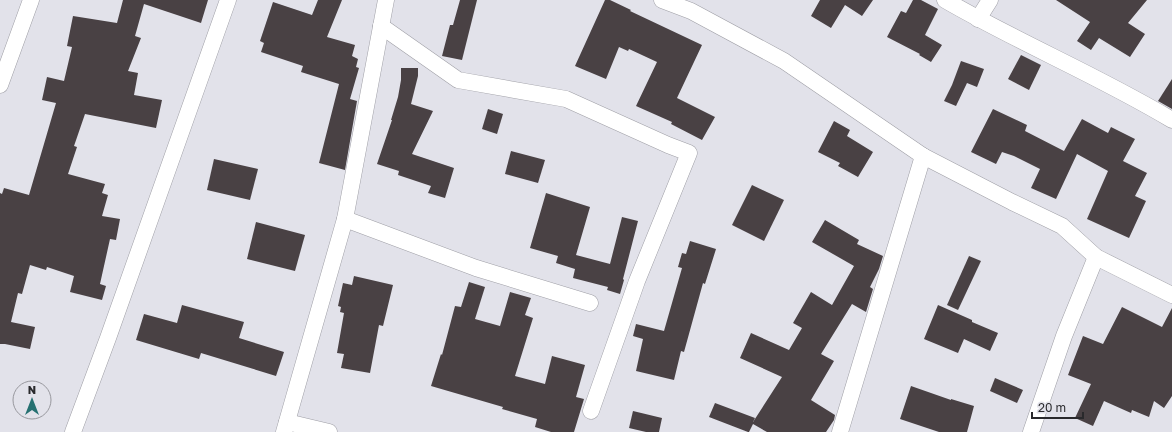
<svg xmlns="http://www.w3.org/2000/svg" width="1172" height="432" viewBox="0 0 1172 432" font-family="'Golos Text',sans-serif">
  <rect width="100%" height="100%" fill="#e2e2ea"/>
  <g fill="#494144">
    <polygon points="123,0 208,0 201,23 144,4 135,36 141,38 128,71 138,73 134,95 162,100 156,128 85,114 74,146 77,147 68,174 105,184 102,193 108,195 102,216 120,219 116,240 110,239 100,284 106,286 102,300 70,292 74,276 47,267 46,270 30,265 22,294 18,293 11,322 35,327 30,349 5,344 0,344 0,193 2,194 4,188 29,195 56,103 42,100 47,77 64,81 72,47 67,46 73,16 117,23"/>
    <polygon points="318,0 342,0 327,37 355,45 352,56 358,59 356,67 359,68 350,99 357,101 345,170 319,163 339,84 301,72 303,66 261,52 264,43 260,41 273,2 312,15"/>
    <polygon points="460,0 477,0 462,60 442,56 450,25 453,25"/>
    <polygon points="605,0 610,0 631,10 630,11 702,45 677,98 715,117 702,140 671,124 672,122 636,106 657,62 629,49 628,51 619,47 606,79 575,66"/>
    <polygon points="820,0 873,0 862,16 845,5 831,28 811,16"/>
    <polygon points="913,0 921,0 938,9 925,35 942,45 931,62 919,55 920,54 887,37 901,11 906,13"/>
    <polygon points="1056,0 1147,0 1128,23 1145,34 1130,57 1099,38 1091,50 1077,41 1090,22"/>
    <polygon points="1021,55 1041,65 1029,90 1008,79"/>
    <polygon points="961,61 984,69 977,87 967,83 956,106 944,101 952,85"/>
    <polygon points="401,68 418,68 418,76 411,104 433,111 412,154 454,168 445,198 428,193 431,186 398,175 399,171 377,164 392,120 391,120 398,97 401,80"/>
    <polygon points="1172,79 1172,109 1158,101"/>
    <polygon points="488,109 503,114 497,134 482,129"/>
    <polygon points="993,109 1027,125 1025,131 1064,151 1082,119 1108,133 1111,127 1135,139 1123,161 1147,173 1135,196 1146,201 1129,238 1087,219 1108,171 1077,154 1056,199 1031,188 1040,169 1014,156 1002,152 996,164 971,152"/>
    <polygon points="834,121 850,130 847,136 873,152 858,177 838,166 840,163 818,152"/>
    <polygon points="511,151 545,160 538,183 505,174"/>
    <polygon points="214,159 258,169 250,200 207,190"/>
    <polygon points="752,185 784,200 764,241 732,225"/>
    <polygon points="546,193 590,207 576,255 610,264 622,217 638,221 623,279 624,280 620,294 607,290 608,287 573,278 575,269 556,263 558,256 530,248"/>
    <polygon points="825,220 859,240 857,244 883,256 879,269 870,287 873,289 866,312 852,304 821,354 834,361 811,400 835,415 834,420 826,432 767,432 753,424 749,432 748,432 709,417 715,403 755,418 753,422 782,377 740,358 751,333 789,350 802,328 793,323 811,292 832,305 854,266 812,242"/>
    <polygon points="256,222 305,235 295,271 247,259"/>
    <polygon points="690,241 716,249 705,284 703,283 684,352 681,351 674,380 636,371 643,339 633,336 636,324 664,331 682,268 678,267 682,253 686,254"/>
    <polygon points="969,256 981,261 958,310 947,305"/>
    <polygon points="354,276 393,285 383,326 379,325 370,373 341,368 344,354 337,353 344,313 340,312 341,307 338,306 343,283 352,285"/>
    <polygon points="469,282 485,287 475,319 500,326 510,292 531,298 525,315 533,318 515,376 545,384 552,356 585,365 576,397 584,399 574,432 551,432 535,427 537,419 502,409 503,407 431,386 441,354 442,355 455,306 461,307"/>
    <polygon points="182,305 244,322 239,338 284,352 276,376 201,353 199,359 136,340 144,314 177,323"/>
    <polygon points="938,305 972,320 972,322 998,333 990,351 964,339 958,353 924,339"/>
    <polygon points="1122,307 1162,327 1172,308 1172,396 1164,408 1154,401 1149,417 1132,410 1131,413 1104,401 1093,426 1075,418 1091,384 1068,375 1083,336 1103,344"/>
    <polygon points="995,378 1023,390 1017,403 990,391"/>
    <polygon points="911,386 951,400 951,399 974,406 967,432 939,432 900,419"/>
    <polygon points="633,411 662,418 659,432 646,432 629,428"/>
  </g>
  <g fill="none" stroke-linecap="round" stroke-linejoin="round">
    <g stroke="#9f9fa6" stroke-width="17">
      <g id="street">
        <polyline points="662,0 691,11 784,61 923,156 1012,202 1062,226 1096,257 1172,295"/>
        <path d="M945 0C1019 43 1099 76 1172 120"/>
        <polyline points="978,19 990,0"/>
        <polyline points="381,26 458,80 566,99 668,145 689,153 637,281 591,411"/>
        <polyline points="0,85 31,0"/>
        <polyline points="345,219 476,268 590,303"/>
        <polyline points="287,422 329,432"/>
        <polyline points="73,432 108,338 228,0"/>
        <polyline points="284,432 345,219 386,0"/>
        <polyline points="840,432 923,156"/>
        <polyline points="1031,432 1064,336 1096,257"/>
      </g>
    </g>
    <use href="#street" stroke="#fff" stroke-width="16"/>
  </g>
  <g transform="translate(32 400)"><circle r="19" fill="#e2e2ea" stroke="#98989e"/>
  <path d="M0-3L7 15L0 10L-7 15Z" fill="#257071"/>
  <text y="-6" font-size="11" font-weight="bold" text-anchor="middle" fill="#29292c">N</text>
  </g>
  <path d="M1032 412v6h51v-6" fill="none" stroke="#29292c" stroke-width="2"/>
  <text x="1038" y="412" font-size="12" fill="#29292c" stroke="#e2e2ea" stroke-width="3" paint-order="stroke">20 m</text>
</svg>
